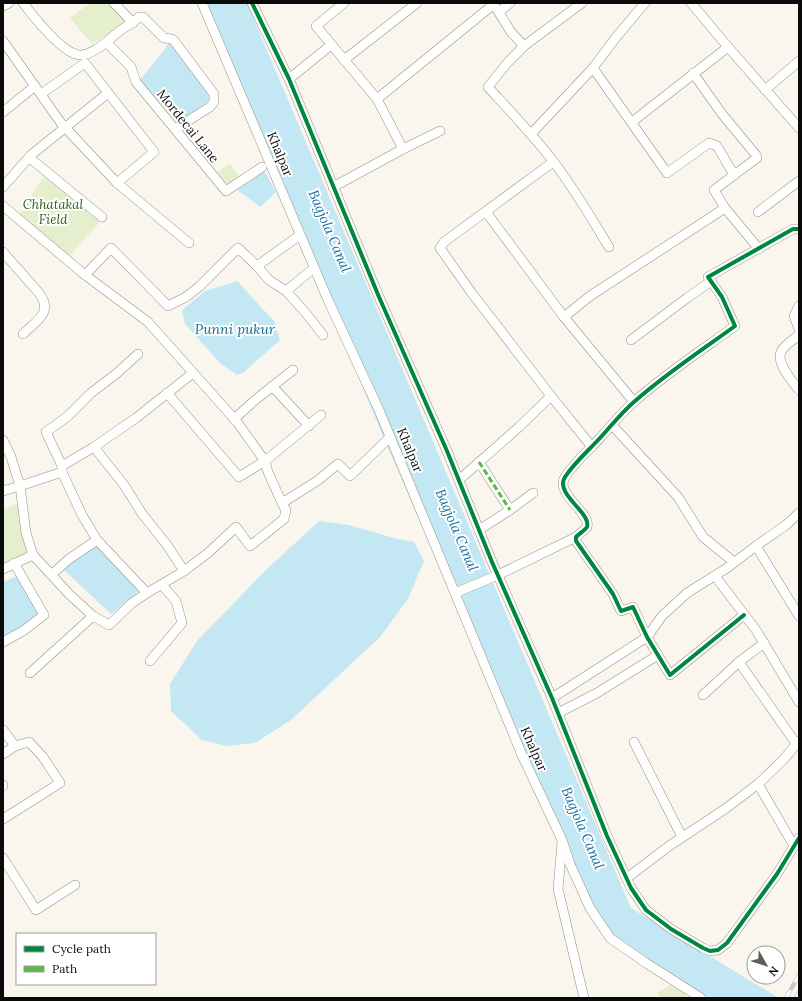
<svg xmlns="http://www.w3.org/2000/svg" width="802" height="1001" viewBox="0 0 802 1001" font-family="Lora,serif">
  <rect width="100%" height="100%" fill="#faf6ed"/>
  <g fill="#e5efcd">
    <polygon points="90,3 111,3 126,22 92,44 70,18"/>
    <polygon points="230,163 239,176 230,186 218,172"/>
    <polygon points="46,173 101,221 69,256 19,215"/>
    <polygon points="17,504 23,534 30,555 3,567 3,509"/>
    <polygon points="670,985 684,993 688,998 660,998 657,993"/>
  </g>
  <g fill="#c3e8f4">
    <polygon points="204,3 247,3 631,908 779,998 706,998 637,962 595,924 382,434"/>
    <polygon points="171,41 214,97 178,123 140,80"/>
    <polygon points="264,170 276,192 260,207 235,188"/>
    <polygon points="237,281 274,321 280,340 244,372 237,375 220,363 185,324 182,310 205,291"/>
    <polygon points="319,521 349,525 394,538 414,542 424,561 408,599 380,637 291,720 255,743 227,746 202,740 171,711 170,684 197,641 266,570"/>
    <polygon points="96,544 139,591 111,614 63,569"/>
    <polygon points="17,576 39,614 22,630 3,639 3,582"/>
  </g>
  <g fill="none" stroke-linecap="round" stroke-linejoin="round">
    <g stroke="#92908c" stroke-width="10">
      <g id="minor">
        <path d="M23 3C33 16 62 53 79 55 94 56 111 37 121 30 127 26 133 23 139 17H143L164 38 172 39 175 42 214 94V102L210 107 175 129"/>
        <polyline points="114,3 133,23"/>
        <polyline points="202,3 328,300 379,410 522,755 562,840 570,864 590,908 610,938 646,963 701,998"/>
        <polyline points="252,3 289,79 379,297 447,451 492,562 552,698 607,836 631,888 646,910 671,929 703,948 710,951 718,950 727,943 735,932 777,874 799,838"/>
        <polyline points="344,3 316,26 377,99 403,149"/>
        <polyline points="493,3 511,32 524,46"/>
        <path d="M582 3 524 46 508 62 488 87C510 111 533 135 553 161 574 188 591 218 609 247"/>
        <polyline points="691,3 728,47 799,128"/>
        <polyline points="3,6 9,3"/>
        <polyline points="499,12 510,3"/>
        <polyline points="3,41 61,123 117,183 154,152 85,63 41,94"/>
        <polyline points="107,43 131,67 136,82 226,191 262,167"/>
        <polyline points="344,60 417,3"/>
        <polyline points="593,68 667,173 709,143 717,146 734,175 714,190 725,208 759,249"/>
        <polyline points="693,73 722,114 756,155 757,158 734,175"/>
        <polyline points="289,79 331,45"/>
        <polyline points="765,90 799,61"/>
        <polyline points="377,99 494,4"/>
        <polyline points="3,112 35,86"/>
        <polyline points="632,122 728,47"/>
        <polyline points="531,134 593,68 617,36 645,3"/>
        <polyline points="29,158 31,159 102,217"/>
        <polyline points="553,162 444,242 440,248 471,292 551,396 592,447"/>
        <polyline points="117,183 189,243"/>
        <polyline points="3,187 31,155 108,93"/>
        <polyline points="333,187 403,149 440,131"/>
        <polyline points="3,206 85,275 148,322 237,422 265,461 321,415"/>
        <polyline points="486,212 564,317 634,402"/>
        <polyline points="758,212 799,181"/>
        <path d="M3 252 39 293C54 313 36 321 23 334"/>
        <polyline points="257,266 300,235"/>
        <polyline points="85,275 111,248 168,306 186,297 200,286 238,248 257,266 269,280 286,291 305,312 323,335"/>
        <polyline points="286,291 314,268"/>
        <polyline points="799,306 794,316 799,329"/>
        <polyline points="564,317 590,296 725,208"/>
        <path d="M799 335C793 340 784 345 781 352 776 363 792 381 799 390"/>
        <polyline points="631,340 687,298 710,282"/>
        <polyline points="272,386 309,426"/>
        <polyline points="167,393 239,477 265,461 268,472 282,503"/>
        <polyline points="234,419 254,401 293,370"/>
        <polyline points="612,425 678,497 703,537 734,562"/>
        <polyline points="3,440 11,457 20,486 26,533 33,555 69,594 93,616 109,625 132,603 147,593"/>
        <polyline points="94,447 124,485 143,515 167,545 184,571"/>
        <polyline points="479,462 510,510"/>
        <polyline points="62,466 46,432 68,416 91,393 116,374 138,354"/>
        <polyline points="62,472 82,515 97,540 147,593 184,571 208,553 236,527 250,546 284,519 286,510 282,503 317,481 338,464 350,476 390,437"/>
        <polyline points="459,480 519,427 551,396"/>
        <polyline points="3,491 20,486 62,472 62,466 94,447 136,418 193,373"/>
        <polyline points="479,530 510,510 533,493"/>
        <polyline points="756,546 799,616"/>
        <polyline points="3,569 33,555"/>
        <polyline points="51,575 69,559 97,540"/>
        <polyline points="715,576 756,630 799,702"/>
        <polyline points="455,593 498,575 576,537"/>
        <path d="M744 615 670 675 647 637 633 607 621 611 613 594 576 541V537C579 534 585 530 587 527 592 513 554 494 565 477 574 463 588 451 600 438 611 426 622 412 635 401 667 373 702 350 735 326L722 297 708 277 793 229H799"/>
        <polyline points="3,642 23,631 44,615 14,563"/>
        <polyline points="150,661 182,623 176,601 162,585"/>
        <polyline points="739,662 797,745"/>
        <polyline points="30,673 93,616"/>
        <polyline points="703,695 739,662 764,643"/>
        <polyline points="552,698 647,637 662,616 687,593 727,568 756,546 786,525 799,513"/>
        <polyline points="558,713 597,693 658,655"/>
        <polyline points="3,730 15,746"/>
        <polyline points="634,742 682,837"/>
        <polyline points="3,754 15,746 29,742 43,757 60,783 3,819"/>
        <polyline points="758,784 794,846"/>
        <polyline points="3,785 3,786"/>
        <polyline points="562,843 558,889 584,998"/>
        <polyline points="3,858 36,910 75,885"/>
        <polyline points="627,878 669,846 725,809 758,784 783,760 799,741"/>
      </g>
    </g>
    <use href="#minor" stroke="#fefefc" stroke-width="9"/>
    <g stroke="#d6c3c4" stroke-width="4.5">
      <g id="rail">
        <polyline points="786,998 799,975"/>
        <polyline points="796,998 799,993"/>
      </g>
    </g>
    <use href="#rail" stroke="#fff" stroke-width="3" stroke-dasharray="9" stroke-linecap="butt"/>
    <polyline stroke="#58b947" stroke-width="3" stroke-dasharray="6 3" stroke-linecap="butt" points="479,462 510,510"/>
    <g stroke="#fff" stroke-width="6">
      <g id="cycleway">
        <polyline points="252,3 289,79 379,297 447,451 492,562 552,698 607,836 631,888 646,910 671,929 703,948 710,951 718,950 727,943 735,932 777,874 799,838"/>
        <path d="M744 615 670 675 647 637 633 607 621 611 613 594 576 541V537C579 534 585 530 587 527 592 513 554 494 565 477 574 463 588 451 600 438 611 426 622 412 635 401 667 373 702 350 735 326L722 297 708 277 793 229H799"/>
      </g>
    </g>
    <use href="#cycleway" stroke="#00873e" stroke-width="4"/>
  </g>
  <g text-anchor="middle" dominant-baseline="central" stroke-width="4" stroke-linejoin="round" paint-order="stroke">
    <g font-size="13" fill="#0a0a0a" stroke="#fff">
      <text transform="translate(188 126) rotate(51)">Mordecai Lane</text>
      <text transform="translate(280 154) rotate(67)">Khalpar</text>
      <text transform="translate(410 450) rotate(67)">Khalpar</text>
      <text transform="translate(534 749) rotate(66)">Khalpar</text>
    </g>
    <g font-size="13" font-style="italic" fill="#30621a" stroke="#fff">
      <text x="53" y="204">Chhatakal<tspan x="53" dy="15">Field</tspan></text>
    </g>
    <g font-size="14" font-style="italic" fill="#126e9d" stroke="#fff">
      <text transform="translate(330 231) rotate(67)">Bagjola Canal</text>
      <text x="235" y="329">Punni pukur</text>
      <text transform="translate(457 530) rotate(67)">Bagjola Canal</text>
      <text transform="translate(583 828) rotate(67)">Bagjola Canal</text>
    </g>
  </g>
  <rect width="802" height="1001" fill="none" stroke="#0a0a0a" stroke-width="8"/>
  <rect x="16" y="933" width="140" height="52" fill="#ffffff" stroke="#9d9d9d"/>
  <rect x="24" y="946" width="20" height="6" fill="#00873e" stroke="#9d9d9d"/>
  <text x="52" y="953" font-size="12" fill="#0a0a0a">Cycle path</text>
  <rect x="24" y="966" width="20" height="6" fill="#58b947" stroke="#9d9d9d"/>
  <text x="52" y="973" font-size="12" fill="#0a0a0a">Path</text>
  <g transform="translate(766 965) rotate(129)"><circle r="19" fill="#ffffff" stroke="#9d9d9d"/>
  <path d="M0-3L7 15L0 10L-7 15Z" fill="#5e5d59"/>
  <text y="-6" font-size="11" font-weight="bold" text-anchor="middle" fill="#0a0a0a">N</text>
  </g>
</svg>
